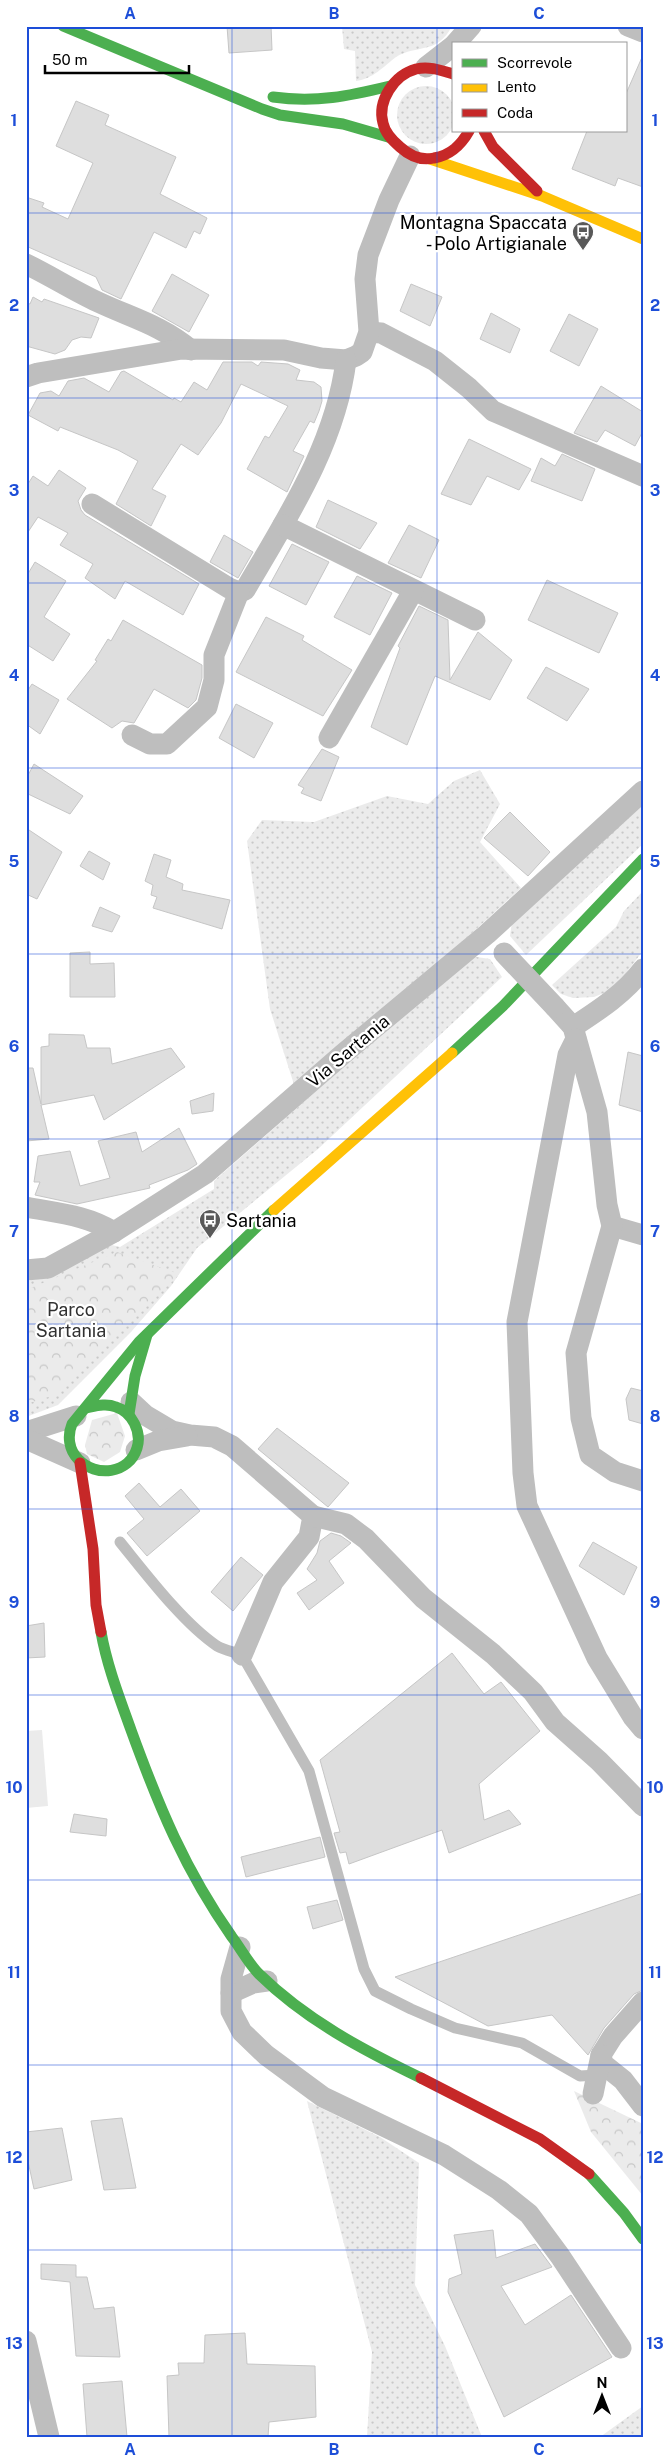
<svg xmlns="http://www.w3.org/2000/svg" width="669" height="2463" viewBox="0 0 669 2463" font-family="'Public Sans',sans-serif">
  <defs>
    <pattern id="grass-dots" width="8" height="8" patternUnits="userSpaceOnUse" patternTransform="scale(1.25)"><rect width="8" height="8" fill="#ebebeb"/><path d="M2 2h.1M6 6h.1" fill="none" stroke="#c8c8c8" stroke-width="1.8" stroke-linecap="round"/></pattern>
    <pattern id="park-crowns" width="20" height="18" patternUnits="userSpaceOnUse" patternTransform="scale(1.25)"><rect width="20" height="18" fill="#ebebeb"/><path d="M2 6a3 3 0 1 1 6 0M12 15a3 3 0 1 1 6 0" fill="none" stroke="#c8c8c8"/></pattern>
  </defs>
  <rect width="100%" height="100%" fill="#fff"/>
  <g fill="url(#grass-dots)">
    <path d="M342 26H452C437 55 417 44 396 57 384 66 373 79 356 81L355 51 344 49Z"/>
    <circle cx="426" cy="115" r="29"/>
    <polygon points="480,770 500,804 480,842 521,888 297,1094 270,1009 247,841 262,820 314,822 387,796 428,804 454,781"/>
    <polygon points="643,805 643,844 526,955 510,936 512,922"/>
    <polygon points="643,891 642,952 614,989 594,997 573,998 561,994 552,985 616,927 624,911"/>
    <polygon points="470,956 490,959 502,977 318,1149 197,1248 171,1286 131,1332 58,1405 26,1417 26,1285 28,1281 51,1274 112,1245 120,1247 214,1189 214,1181"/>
    <polygon points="307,2101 380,2137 419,2163 415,2285 445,2346 482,2437 367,2437 372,2352"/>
    <polygon points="643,2406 643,2437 600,2437"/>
  </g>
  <g fill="url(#park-crowns)">
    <polygon points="117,1252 179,1274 58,1394 26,1404 26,1290"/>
    <polygon points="117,1413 125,1436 120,1452 104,1462 87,1454 85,1445 92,1420"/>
    <polygon points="574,2091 643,2124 643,2196 591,2132"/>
  </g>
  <polygon fill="#ebebeb" points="42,1730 48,1806 26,1808 26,1731"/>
  <g fill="#dedede" stroke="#c6c6c6">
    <polygon points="227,26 271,26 272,50 229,53"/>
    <polygon points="643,55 643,187 618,178 615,186 572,169 587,131 625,131 625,96"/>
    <polygon points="76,101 109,115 105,125 176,157 160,194 207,218 200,234 194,231 186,248 154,232 121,299 102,290 96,277 26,246 26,197 44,203 42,207 68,219 93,163 56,146"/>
    <polygon points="172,274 209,295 189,332 152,311"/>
    <polygon points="411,284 442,297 430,326 400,311"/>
    <polygon points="33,297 42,302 44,299 99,318 91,338 81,337 72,340 65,350 55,354 26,346 26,303 30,304"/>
    <polygon points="491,313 520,329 510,353 480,339"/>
    <polygon points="569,314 598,329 579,366 550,351"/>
    <polygon points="223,362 252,362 258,366 261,362 288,364 300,370 296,380 314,382 321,387 322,401 319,411 314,423 310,421 293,451 304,456 287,492 247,469 265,436 269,438 288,406 241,384 221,423 198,455 181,444 152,489 166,496 151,526 116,504 138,461 118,450 60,427 58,431 28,415 40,393 51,391 59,396 68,381 84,378 109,392 121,372 124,371 173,400 174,398 181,402 194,382 207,390"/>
    <polygon points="601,386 643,412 643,431 635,446 605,430 597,442 574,433"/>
    <polygon points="469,439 531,469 519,490 487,476 471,505 441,494"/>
    <polygon points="562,454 595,469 582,501 531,481 541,458 555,466"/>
    <polygon points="59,470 86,488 78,501 81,510 85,515 199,584 183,615 125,581 115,599 85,578 93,564 60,545 68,533 38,517 26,535 26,487 33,476 48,486"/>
    <polygon points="328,500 377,523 360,549 316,527"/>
    <polygon points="409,525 439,540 421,578 388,563"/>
    <polygon points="224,535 253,552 238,578 210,562"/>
    <polygon points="292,544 329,562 306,605 269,586"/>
    <polygon points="35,562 66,581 44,617 70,634 53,661 26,644 26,577"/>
    <polygon points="357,576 392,593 370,635 334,617"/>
    <polygon points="547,580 618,613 599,653 528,620"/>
    <polygon points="419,606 448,620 450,680 478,632 512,660 490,700 435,676 407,745 371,727 400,648 398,646"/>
    <polygon points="266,617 304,636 302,640 352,670 323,716 236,672"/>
    <polygon points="123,620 202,665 202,678 196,700 188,708 154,689 134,723 122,721 112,728 67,699 97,661 95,660 108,639 111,641"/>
    <polygon points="546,667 589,689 567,721 527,698"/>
    <polygon points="32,684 59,700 40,734 26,724 26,693"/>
    <polygon points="236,704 273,723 254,758 219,738"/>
    <polygon points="322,749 339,757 321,801 301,793 304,788 298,785"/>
    <polygon points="34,764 83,796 70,814 26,793 26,779"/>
    <polygon points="510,812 550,852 528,876 484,838"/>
    <polygon points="26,828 62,852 37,899 26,894"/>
    <polygon points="89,851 110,863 103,880 80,866"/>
    <polygon points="154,854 171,860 166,877 183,884 182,890 230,900 222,929 153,908 157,897 151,895 153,885 145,881"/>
    <polygon points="100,907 120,916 112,932 92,926"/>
    <polygon points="90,952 90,964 114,963 115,997 70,997 70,953"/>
    <polygon points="49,1034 84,1035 87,1048 110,1048 112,1064 171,1048 185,1067 104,1120 94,1095 41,1105 49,1139 26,1141 26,1068 33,1068 41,1104 41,1047 49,1046"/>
    <polygon points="628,1052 643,1056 643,1112 619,1105"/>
    <polygon points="214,1093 213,1111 192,1114 190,1101"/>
    <polygon points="179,1128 197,1164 188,1170 149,1185 150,1188 77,1204 35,1195 40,1182 34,1182 38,1156 70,1151 80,1186 110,1178 98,1141 136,1132 142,1152"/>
    <polygon points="631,1388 643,1391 643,1424 629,1420 626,1399"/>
    <polygon points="277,1428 349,1483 328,1507 258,1449"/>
    <polygon points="139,1483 160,1507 181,1489 200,1511 147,1556 127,1533 144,1519 125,1496"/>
    <polygon points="331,1533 341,1536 351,1543 329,1561 344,1583 309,1610 297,1593 317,1580 307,1569 317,1553 320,1541"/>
    <polygon points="593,1542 637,1567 624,1595 579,1566"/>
    <polygon points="241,1557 263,1575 233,1611 211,1592"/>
    <polygon points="44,1623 45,1657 26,1658 26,1626"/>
    <polygon points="452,1653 484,1694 501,1682 540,1731 479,1784 484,1820 509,1810 521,1824 449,1853 442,1830 349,1864 346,1852 340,1853 334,1833 340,1832 320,1760"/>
    <polygon points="74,1814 107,1819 106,1836 70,1832"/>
    <polygon points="320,1837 325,1857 246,1877 241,1857"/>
    <polygon points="643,1893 643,1990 634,1994 604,2028 588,2055 552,2015 488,2026 395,1977"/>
    <polygon points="337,1900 343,1920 313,1929 307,1907"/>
    <polygon points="122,2118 136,2188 104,2190 91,2121"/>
    <polygon points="62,2128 72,2180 34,2189 26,2152 26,2132"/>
    <polygon points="493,2230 496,2258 535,2244 552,2267 501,2286 525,2325 571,2295 612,2357 504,2417 448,2292 449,2279 462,2274 454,2235"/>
    <polygon points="41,2264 76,2265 76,2277 87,2277 94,2309 114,2307 120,2357 76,2356 70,2282 41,2279"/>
    <polygon points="245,2333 247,2364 315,2366 316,2417 269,2422 268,2437 169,2437 167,2376 179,2375 178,2363 204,2363 205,2335"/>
    <polygon points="122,2381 127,2437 87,2437 83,2384"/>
  </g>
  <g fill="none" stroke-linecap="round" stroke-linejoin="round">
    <path stroke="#bebebe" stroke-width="11" d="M120 1542C146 1574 183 1623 217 1646 224 1650 234 1652 242 1655L309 1771 364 1969 375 1991 411 2009 455 2028 522 2043 580 2076 597 2075"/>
    <g stroke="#bebebe" stroke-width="21">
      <polyline points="628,26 643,32"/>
      <polyline points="455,44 471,26"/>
      <polyline points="426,67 453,46"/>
      <path d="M26 264C51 276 74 291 98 302 132 318 161 325 191 350"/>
      <polyline points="369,332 381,333 435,361 469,388 493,411 643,476"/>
      <polyline points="26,377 38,373 182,349 284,350 321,358 346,360 356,356 362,352 369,332 365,279 368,255 389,200 410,156"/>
      <path d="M92 504 229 588 239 592 245 590C287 518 336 444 346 360"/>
      <polyline points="283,525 475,620"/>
      <polyline points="132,735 150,744 167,744 207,707 214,680 214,655 239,592"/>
      <polyline points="329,738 413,591"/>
      <polyline points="555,1007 573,1027 597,1112 607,1205 612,1226 643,1235"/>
      <path d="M573 1027C599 1010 624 994 643 969"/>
      <polyline points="576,1039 568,1055 517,1322 523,1473 527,1506 597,1658 633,1717 643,1729"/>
      <path d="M26 1207C57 1213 87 1215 114 1232"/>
      <polyline points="612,1226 576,1353 581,1418 590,1455 615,1472 643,1481"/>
      <polyline points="26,1270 48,1268 114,1232 205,1174 343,1054 487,934 643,791"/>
      <polyline points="131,1402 145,1415 172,1431 190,1435 214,1437 232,1446 313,1516 309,1537 273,1582 242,1655"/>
      <polyline points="26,1432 76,1416"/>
      <polyline points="26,1439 80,1463"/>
      <polyline points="136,1450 158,1441 187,1436"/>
      <polyline points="313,1516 346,1524 366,1539 423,1598 493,1654 533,1692 555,1722 599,1761 643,1806"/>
      <polyline points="240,1947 231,1979 231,1993 253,1983 267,1981"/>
      <polyline points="231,1993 231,2011 242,2032 266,2055 323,2097 444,2155 499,2190 529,2214 560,2256 621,2348"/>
      <polyline points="643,2002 613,2036 601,2055 603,2064 623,2080 643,2106"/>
      <polyline points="593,2094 601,2055"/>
      <polyline points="26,2341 49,2437"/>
    </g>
    <g stroke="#4caf50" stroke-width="11">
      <polyline points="63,26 262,109 280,115 343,124 388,137"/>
      <path d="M273 97C316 103 349 96 390 86"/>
      <polyline points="452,1053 503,1006 643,859"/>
      <path d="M86 1408C96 1406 106 1403 116 1407 132 1412 142 1432 137 1448 129 1474 96 1478 78 1459 69 1450 67 1436 72 1424L139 1342 274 1210"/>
      <polyline points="129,1414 135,1376 147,1335"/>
      <path d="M101 1632C107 1666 120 1699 131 1730 159 1807 185 1870 232 1937 241 1949 249 1964 259 1974 306 2020 363 2050 421 2078"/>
      <polyline points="589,2174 624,2213 643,2239"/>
    </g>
    <g stroke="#ffc107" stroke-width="11">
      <polyline points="430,159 542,196 643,239"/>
      <polyline points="274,1210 452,1053"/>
    </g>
    <g stroke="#c62828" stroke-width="11">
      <path d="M453 74C440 70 429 66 416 69 394 75 377 101 383 123 385 133 392 140 400 147 410 156 421 161 434 158 451 155 461 145 469 131"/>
      <polyline points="484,131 493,147 537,191"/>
      <polyline points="80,1463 93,1549 96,1605 101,1632"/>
      <polyline points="421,2078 540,2139 589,2174"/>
    </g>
    <polyline stroke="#bebebe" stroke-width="21" points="504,953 555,1007"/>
  </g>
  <path fill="none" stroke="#1d4ed8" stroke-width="1" stroke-opacity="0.55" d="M232 26V2437M437 26V2437M26 213H643M26 398H643M26 583H643M26 768H643M26 954H643M26 1139H643M26 1324H643M26 1509H643M26 1695H643M26 1880H643M26 2065H643M26 2250H643"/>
  <defs>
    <g id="bus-pin" transform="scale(1.125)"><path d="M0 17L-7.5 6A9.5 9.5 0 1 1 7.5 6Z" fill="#595959" stroke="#fff"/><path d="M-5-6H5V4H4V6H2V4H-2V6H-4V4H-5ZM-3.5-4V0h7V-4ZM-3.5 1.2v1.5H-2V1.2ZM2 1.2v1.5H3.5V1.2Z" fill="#fff"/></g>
  </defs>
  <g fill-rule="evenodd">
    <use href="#bus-pin" x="583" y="232"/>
    <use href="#bus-pin" x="210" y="1220"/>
  </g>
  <g text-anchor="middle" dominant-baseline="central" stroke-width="4.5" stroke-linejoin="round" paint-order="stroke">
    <g font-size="18" fill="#000" stroke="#fff" text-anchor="end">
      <text x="567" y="222">Montagna Spaccata<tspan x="567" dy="21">- Polo Artigianale</tspan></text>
      <text x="226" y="1220" text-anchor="start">Sartania</text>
    </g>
    <g font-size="18" fill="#000" stroke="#fff">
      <text transform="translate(348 1051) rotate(-40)">Via Sartania</text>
    </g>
    <g font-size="18" fill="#313131" stroke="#fff">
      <text x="71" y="1309">Parco<tspan x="71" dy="21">Sartania</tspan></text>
    </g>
  </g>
  <rect width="669" height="2463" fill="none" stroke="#ffffff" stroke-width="55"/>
  <rect x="452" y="42" width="175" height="90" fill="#ffffff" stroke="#999999"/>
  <rect x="462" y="59" width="25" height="8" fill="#4caf50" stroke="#999999"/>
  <text x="497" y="68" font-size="15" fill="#000000">Scorrevole</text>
  <rect x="462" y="84" width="25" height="8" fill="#ffc107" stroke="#999999"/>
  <text x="497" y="92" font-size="15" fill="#000000">Lento</text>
  <rect x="462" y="109" width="25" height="8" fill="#c62828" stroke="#999999"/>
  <text x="497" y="118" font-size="15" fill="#000000">Coda</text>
  <g transform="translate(602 2396)" stroke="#ffffff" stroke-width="4" paint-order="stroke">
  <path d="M0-4L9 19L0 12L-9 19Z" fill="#000000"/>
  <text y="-8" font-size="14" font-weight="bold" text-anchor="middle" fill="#000000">N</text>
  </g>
  <path d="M45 65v8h144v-8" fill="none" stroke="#000000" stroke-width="2.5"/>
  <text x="52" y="65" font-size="15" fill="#000000" stroke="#ffffff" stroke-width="4" paint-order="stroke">50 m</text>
  <rect x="28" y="28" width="614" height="2408" fill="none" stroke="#1d4ed8" stroke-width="2"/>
  <g font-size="16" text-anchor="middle" font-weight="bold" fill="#1d4ed8">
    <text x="130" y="19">A</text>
    <text x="334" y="19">B</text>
    <text x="539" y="19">C</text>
    <text x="14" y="126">1</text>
    <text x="655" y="126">1</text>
    <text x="14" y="311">2</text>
    <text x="655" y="311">2</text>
    <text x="14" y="496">3</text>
    <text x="655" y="496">3</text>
    <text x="14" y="681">4</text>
    <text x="655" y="681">4</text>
    <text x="14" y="867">5</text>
    <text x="655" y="867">5</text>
    <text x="14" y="1052">6</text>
    <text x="655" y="1052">6</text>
    <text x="14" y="1237">7</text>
    <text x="655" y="1237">7</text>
    <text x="14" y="1422">8</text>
    <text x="655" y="1422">8</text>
    <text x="14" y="1608">9</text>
    <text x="655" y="1608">9</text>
    <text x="14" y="1793">10</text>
    <text x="655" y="1793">10</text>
    <text x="14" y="1978">11</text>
    <text x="655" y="1978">11</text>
    <text x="14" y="2163">12</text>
    <text x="655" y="2163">12</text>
    <text x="14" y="2349">13</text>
    <text x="655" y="2349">13</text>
    <text x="130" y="2455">A</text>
    <text x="334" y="2455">B</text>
    <text x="539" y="2455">C</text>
  </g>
</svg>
